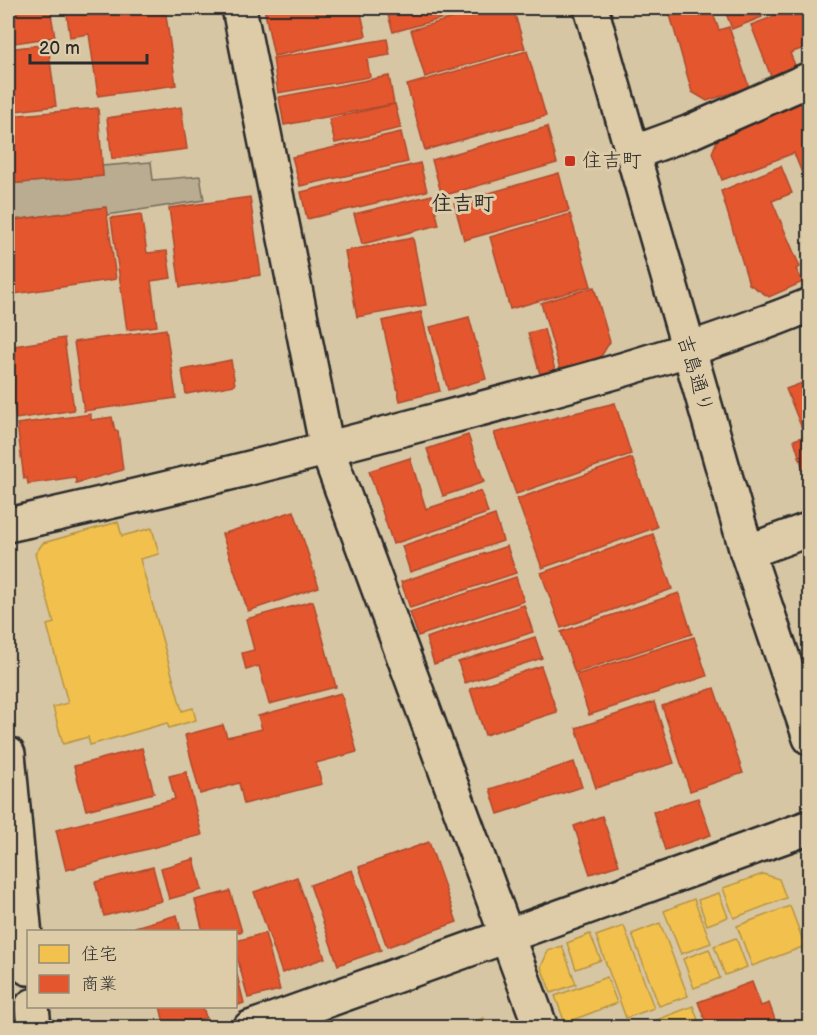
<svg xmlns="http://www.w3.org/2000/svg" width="817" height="1035" viewBox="0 0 817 1035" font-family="'Balsamiq Sans','Klee One',sans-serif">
  <rect width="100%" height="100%" fill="#d7c6a4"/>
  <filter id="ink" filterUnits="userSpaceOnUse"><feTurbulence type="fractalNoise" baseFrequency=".0167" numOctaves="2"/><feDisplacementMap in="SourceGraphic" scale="12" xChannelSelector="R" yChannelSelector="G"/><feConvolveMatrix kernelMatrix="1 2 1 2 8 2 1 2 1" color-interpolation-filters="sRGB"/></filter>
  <g filter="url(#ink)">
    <polygon fill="#baac90" stroke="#726c5e" stroke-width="1.5" points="151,162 153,180 200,176 204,200 107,215 105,207 8,221 8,184 103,176 102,166"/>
    <g fill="#f2c14e" stroke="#b69444" stroke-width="1.5">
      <polygon points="118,522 122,536 152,528 159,554 140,559 182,711 193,708 196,720 169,728 167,723 90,745 88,737 63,744 53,707 68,703 47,625 54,623 35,554 43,543"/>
      <polygon points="763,874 779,879 786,898 734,918 723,888"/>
      <polygon points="719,893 728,917 707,925 698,900"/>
      <polygon points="694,899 711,943 681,954 664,911"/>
      <polygon points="790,906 805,946 752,966 737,926"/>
      <polygon points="660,923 688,996 659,1006 632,934"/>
      <polygon points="624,926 654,1008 626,1018 596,936"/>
      <polygon points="590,934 601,960 576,969 567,943"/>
      <polygon points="736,938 747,967 725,975 714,946"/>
      <polygon points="562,946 576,984 551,993 541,967 548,951"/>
      <polygon points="709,949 720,978 694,988 683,959"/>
      <polygon points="607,977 617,1003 565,1023 555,996"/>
      <polygon points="693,1006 701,1028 660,1028 657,1020"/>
      <polygon points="484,1018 487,1028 455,1028"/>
    </g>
    <g fill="#e4572e" stroke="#ac4a2d" stroke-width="1.5">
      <polygon points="8,8 50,8 55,37 8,44"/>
      <polygon points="66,8 165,8 176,85 98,96 89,34 70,37"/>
      <polygon points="264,8 360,8 366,36 274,56"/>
      <polygon points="386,8 480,8 393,32"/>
      <polygon points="488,8 513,8 525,48 425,77 411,30"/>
      <polygon points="668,8 711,8 719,30 729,27 749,87 707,101 692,92"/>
      <polygon points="724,8 758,8 762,17 732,29"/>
      <polygon points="771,8 800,8 810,32 810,46 790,53 797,70 772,79 751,25 775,16"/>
      <polygon points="387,39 390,55 367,59 370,77 278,93 273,58"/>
      <polygon points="48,44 56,106 8,112 8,49"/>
      <polygon points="527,51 546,116 425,150 407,85"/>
      <polygon points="389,76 394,104 284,125 279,97"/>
      <polygon points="810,95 810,176 804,178 794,153 722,180 712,153 721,130"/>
      <polygon points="395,104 401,128 335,143 329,119"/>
      <polygon points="181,107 187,149 112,159 107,118"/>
      <polygon points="98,108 103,176 8,184 8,116"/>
      <polygon points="547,127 557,163 442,196 432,160"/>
      <polygon points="401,132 408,162 300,186 292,157"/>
      <polygon points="420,163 427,191 307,219 301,192"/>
      <polygon points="781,166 792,193 772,201 800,267 796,269 803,282 769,297 749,284 721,191"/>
      <polygon points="559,173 569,211 464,240 454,203"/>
      <polygon points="432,195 439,225 362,244 354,214"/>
      <polygon points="250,197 261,275 180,287 169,208"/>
      <polygon points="106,207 116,279 8,295 8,221"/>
      <polygon points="141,214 147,253 167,251 171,278 151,281 157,326 127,330 111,218"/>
      <polygon points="570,214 591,286 510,309 490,237"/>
      <polygon points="413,238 426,305 357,317 345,251"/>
      <polygon points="594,287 610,342 600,358 560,369 541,303"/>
      <polygon points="421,312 440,391 400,401 382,321"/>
      <polygon points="469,317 486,379 448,390 430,327"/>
      <polygon points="166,329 176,398 84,411 74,342"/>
      <polygon points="544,329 555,370 540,374 528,333"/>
      <polygon points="64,338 74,410 16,419 8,347"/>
      <polygon points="231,360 235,385 186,394 182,370"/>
      <polygon points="810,380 810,429 803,431 786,389"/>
      <polygon points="615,403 631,454 516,494 494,433"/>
      <polygon points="91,414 91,420 112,417 115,431 118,431 123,470 76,483 75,477 28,484 27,478 24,479 17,424"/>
      <polygon points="810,434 810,491 794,440"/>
      <polygon points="468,435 484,482 443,496 427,449"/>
      <polygon points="410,458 426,509 481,491 488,513 393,544 369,471"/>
      <polygon points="632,458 657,527 542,568 517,499"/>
      <polygon points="294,511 319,587 248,611 222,534"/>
      <polygon points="495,515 503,541 410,572 402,546"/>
      <polygon points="653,534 672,589 561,628 541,573"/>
      <polygon points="507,546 516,573 410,608 401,582"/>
      <polygon points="516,577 524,601 418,636 410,612"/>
      <polygon points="679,593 692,634 575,673 561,632"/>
      <polygon points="313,601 336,687 269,704 259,666 246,670 242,653 254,650 246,619"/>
      <polygon points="524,605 533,632 434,664 426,638"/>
      <polygon points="535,637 542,658 465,683 458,662"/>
      <polygon points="694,637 707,676 589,715 576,675"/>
      <polygon points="541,666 557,712 485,735 470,689"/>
      <polygon points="714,688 743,773 690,791 662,706"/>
      <polygon points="341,693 357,752 316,763 322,784 244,804 239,783 200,794 185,735 223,725 227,737 262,729 258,716"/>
      <polygon points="654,702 674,763 596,788 576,728"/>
      <polygon points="142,748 154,793 86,810 74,766"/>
      <polygon points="574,762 582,787 498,814 490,789"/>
      <polygon points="186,772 202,835 66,870 56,830 175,799 169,776"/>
      <polygon points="698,798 711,835 665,850 653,812"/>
      <polygon points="602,816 619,865 590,874 574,826"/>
      <polygon points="429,842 457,922 387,947 359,867"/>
      <polygon points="194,859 202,890 169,899 161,868"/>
      <polygon points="153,867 162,901 104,916 95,882"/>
      <polygon points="352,870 381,950 338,965 310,885"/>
      <polygon points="297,877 325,958 282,973 254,892"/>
      <polygon points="230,891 242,932 203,932 195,900"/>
      <polygon points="177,915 181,932 137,932 135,927"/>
      <polygon points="265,933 280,990 248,998 236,953 236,941"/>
      <polygon points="236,971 244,1003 236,1006"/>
      <polygon points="752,982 761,1006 769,1003 778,1028 708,1028 698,1002"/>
      <polygon points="160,1006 203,1006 206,1018 165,1028"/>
    </g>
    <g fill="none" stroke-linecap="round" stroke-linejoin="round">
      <g stroke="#2b2b2b" stroke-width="38">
        <g id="minor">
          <polyline points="239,8 327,449 541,1028"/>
          <polyline points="633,153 690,132 810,79"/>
          <path d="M8 525C153 493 297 457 441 419 568 386 687 355 810 305"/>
          <polyline points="747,552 810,529"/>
          <polyline points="250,1028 810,827"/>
        </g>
      </g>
      <g stroke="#2b2b2b" stroke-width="38">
        <g id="tertiary">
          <polyline points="591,8 747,552 810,738"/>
          <polyline points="8,754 28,968"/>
          <polyline points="32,1006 34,1028"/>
        </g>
      </g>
      <use href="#minor" stroke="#decca9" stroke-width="33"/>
      <use href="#tertiary" stroke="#decca9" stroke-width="33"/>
    </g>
  </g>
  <rect fill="#c8321e" stroke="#decca9" stroke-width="2" x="564" y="155" width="12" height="12" rx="3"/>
  <g text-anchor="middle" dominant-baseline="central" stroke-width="6" stroke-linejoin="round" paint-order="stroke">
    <g font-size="20" fill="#2b2b2b" stroke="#decca9" text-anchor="start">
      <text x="582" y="161">住吉町</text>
    </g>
    <g font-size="20" fill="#2b2b2b" stroke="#decca9">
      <text transform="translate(695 374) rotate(73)">吉島通り</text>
    </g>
    <g font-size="21" font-weight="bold" fill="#2b2b2b" stroke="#decca9">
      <text x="463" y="203">住吉町</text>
    </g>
  </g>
  <rect width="817" height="1035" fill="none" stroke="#decca9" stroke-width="30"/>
  <rect x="15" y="15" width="787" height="1005" fill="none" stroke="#2b2b2b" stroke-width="2" filter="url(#ink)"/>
  <rect x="27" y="930" width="210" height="78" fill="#decca9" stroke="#968c77" stroke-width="1.5"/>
  <rect x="39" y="945" width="30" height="18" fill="#f2c14e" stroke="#968c77" stroke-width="1.5"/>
  <text x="81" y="960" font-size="18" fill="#2b2b2b">住宅</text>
  <rect x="39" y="975" width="30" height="18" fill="#e4572e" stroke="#968c77" stroke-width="1.5"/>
  <text x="81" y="990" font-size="18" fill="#2b2b2b">商業</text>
  <path d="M30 54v9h117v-9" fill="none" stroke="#2b2b2b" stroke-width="3"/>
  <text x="39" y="54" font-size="18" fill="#2b2b2b" stroke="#decca9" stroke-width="4.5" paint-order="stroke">20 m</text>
</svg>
